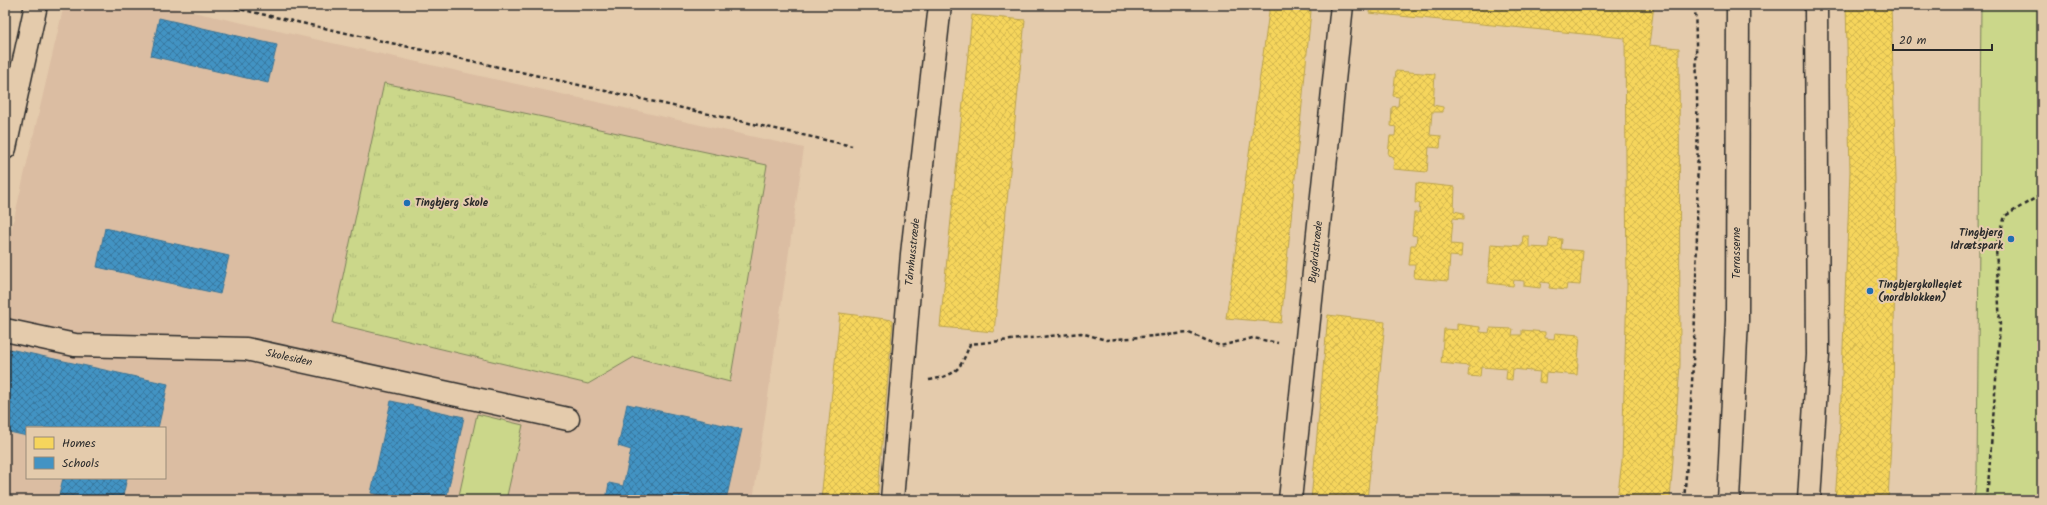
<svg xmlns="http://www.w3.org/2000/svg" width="2047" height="505" viewBox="0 0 2047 505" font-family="Kalam,sans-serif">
  <defs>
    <pattern id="grass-tufts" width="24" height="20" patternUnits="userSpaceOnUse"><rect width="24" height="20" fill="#cbd78a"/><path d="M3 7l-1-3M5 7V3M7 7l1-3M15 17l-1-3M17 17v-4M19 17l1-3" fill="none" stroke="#aeb977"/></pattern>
    <pattern id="homes-cross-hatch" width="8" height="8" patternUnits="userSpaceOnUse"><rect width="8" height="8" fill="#f6d55c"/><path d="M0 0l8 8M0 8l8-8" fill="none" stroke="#d3b750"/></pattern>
    <pattern id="schools-cross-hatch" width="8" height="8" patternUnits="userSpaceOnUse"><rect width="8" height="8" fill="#4393c3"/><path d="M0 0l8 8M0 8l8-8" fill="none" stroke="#38789f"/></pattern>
  </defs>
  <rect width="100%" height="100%" fill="#e4cbac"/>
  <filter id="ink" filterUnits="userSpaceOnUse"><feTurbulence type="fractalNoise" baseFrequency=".025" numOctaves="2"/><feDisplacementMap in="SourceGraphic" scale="8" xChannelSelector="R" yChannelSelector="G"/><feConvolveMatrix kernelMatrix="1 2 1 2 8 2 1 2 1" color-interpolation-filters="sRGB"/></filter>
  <g filter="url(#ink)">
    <path fill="#dbbda2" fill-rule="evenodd" d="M64 5H162L804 148 753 500H5V257ZM27 428H165V478H27Z"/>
    <polygon fill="url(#grass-tufts)" stroke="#7b815a" points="384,83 767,165 730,382 634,357 588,384 333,323"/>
    <g fill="#cbd78a" stroke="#7b815a">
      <polygon points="1981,5 2042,5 2042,500 1974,500 1977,473"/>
      <polygon points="477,414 523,425 506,500 458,500"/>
    </g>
    <g fill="url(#homes-cross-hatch)" stroke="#b9a24d">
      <polygon points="1270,5 1294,5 1294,9 1311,11 1281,323 1226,318"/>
      <polygon points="1370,5 1654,5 1649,45 1679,48 1680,365 1670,500 1617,500 1622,461 1627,286 1625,38 1369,13"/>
      <polygon points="1846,5 1891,5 1896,180 1893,402 1888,500 1835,500 1839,449 1850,171"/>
      <polygon points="972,15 1025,20 994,332 940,327"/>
      <polygon points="1396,71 1435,74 1433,105 1443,107 1443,112 1432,112 1430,135 1441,136 1440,148 1429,147 1427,172 1393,169 1394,157 1388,155 1390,136 1395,136 1396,127 1391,126 1392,107 1398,106 1399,97 1393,96"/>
      <polygon points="1416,183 1455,187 1454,211 1464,213 1464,219 1453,218 1451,244 1462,245 1461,257 1450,256 1448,281 1414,278 1415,265 1409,265 1411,245 1416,245 1417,236 1412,235 1414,213 1419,213 1420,203 1415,203"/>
      <polygon points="1523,236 1529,236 1529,247 1548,248 1550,238 1562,239 1561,249 1583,251 1580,285 1567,284 1566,290 1549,288 1550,283 1541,282 1540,288 1524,286 1524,281 1514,280 1513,286 1488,283 1491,244 1522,246"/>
      <polygon points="840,313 893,320 877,500 821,500"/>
      <polygon points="1328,315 1385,322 1367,500 1311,500"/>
      <polygon points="1457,324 1480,327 1480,332 1489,333 1490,328 1513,329 1512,335 1522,335 1522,330 1545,332 1545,338 1554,339 1555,333 1580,335 1577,375 1546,372 1545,383 1539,382 1540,372 1513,369 1512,380 1506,379 1507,369 1481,367 1480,377 1468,376 1469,366 1441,363 1444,329 1457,330"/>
    </g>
    <g fill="url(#schools-cross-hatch)" stroke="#3c7495">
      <polygon points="159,18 277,45 268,83 151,56"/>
      <polygon points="105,228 229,256 220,294 97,267"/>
      <polygon points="5,348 168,384 158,428 27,428 27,436 5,431"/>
      <polygon points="391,401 464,417 446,500 404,500 371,493"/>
      <polygon points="627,404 742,429 726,500 606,500 609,483 623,486 631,450 618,446"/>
      <polygon points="63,478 127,478 122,500 58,500"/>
    </g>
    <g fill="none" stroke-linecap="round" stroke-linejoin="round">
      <g stroke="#2b2b2b" stroke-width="25">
        <g id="minor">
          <polyline points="5,148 36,5"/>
          <polyline points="5,330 75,345 246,349 568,419"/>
          <polyline points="892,500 912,254 940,5"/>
          <polyline points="1290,500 1342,5"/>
          <polyline points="1728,500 1737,320 1738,5"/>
          <polyline points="1809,500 1818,355 1816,5"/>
        </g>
      </g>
      <g stroke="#2b2b2b" stroke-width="2.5" stroke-dasharray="4 3" stroke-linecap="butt">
        <polyline points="221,5 852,146"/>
        <path d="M929 380C957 375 960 370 970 344L1081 333 1106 340 1189 333 1220 346 1253 338 1278 343"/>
        <path d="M1684 500C1698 336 1700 170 1695 5"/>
        <polyline points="1987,500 2000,326 1996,247 2005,216 2042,194"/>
      </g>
      <use href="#minor" stroke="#e4cbac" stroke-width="22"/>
    </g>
  </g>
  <g fill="#1f6fb2" stroke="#e4cbac" stroke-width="1.5">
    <circle cx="407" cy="203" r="4"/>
    <circle cx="2011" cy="239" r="4"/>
    <circle cx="1870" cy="291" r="4"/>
  </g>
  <g text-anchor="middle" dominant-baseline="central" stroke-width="4" stroke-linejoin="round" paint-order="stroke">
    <g font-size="11" font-weight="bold" fill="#2b2b2b" stroke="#e4cbac" text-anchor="start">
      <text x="415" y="203">Tingbjerg Skole</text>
      <text x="2003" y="233" text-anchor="end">Tingbjerg<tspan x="2003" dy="13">Idrætspark</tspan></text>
      <text x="1878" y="285">Tingbjergkollegiet<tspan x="1878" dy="13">(nordblokken)</tspan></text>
    </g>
    <g font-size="11" fill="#2b2b2b" stroke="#e4cbac">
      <text transform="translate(913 252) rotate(-84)">Tårnhusstræde</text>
      <text transform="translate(1316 252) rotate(-84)">Bygårdstræde</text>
      <text transform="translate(1737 253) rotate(-90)">Terrasserne</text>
      <text transform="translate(289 358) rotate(12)">Skolesiden</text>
    </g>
  </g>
  <rect width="2047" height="505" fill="none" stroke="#e4cbac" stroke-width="20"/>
  <rect x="10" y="10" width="2027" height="485" fill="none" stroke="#2b2b2b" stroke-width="1.5" filter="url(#ink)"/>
  <rect x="26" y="427" width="140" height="52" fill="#e4cbac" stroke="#9a8b78"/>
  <rect x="34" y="437" width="20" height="12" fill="#f6d55c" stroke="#9a8b78"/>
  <text x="62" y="447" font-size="12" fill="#2b2b2b">Homes</text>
  <rect x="34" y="457" width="20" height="12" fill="#4393c3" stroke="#9a8b78"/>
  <text x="62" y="467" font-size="12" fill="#2b2b2b">Schools</text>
  <path d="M1893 44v6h99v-6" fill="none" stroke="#2b2b2b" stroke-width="2"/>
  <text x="1899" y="44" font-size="12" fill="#2b2b2b" stroke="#e4cbac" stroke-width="3" paint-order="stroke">20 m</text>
</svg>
